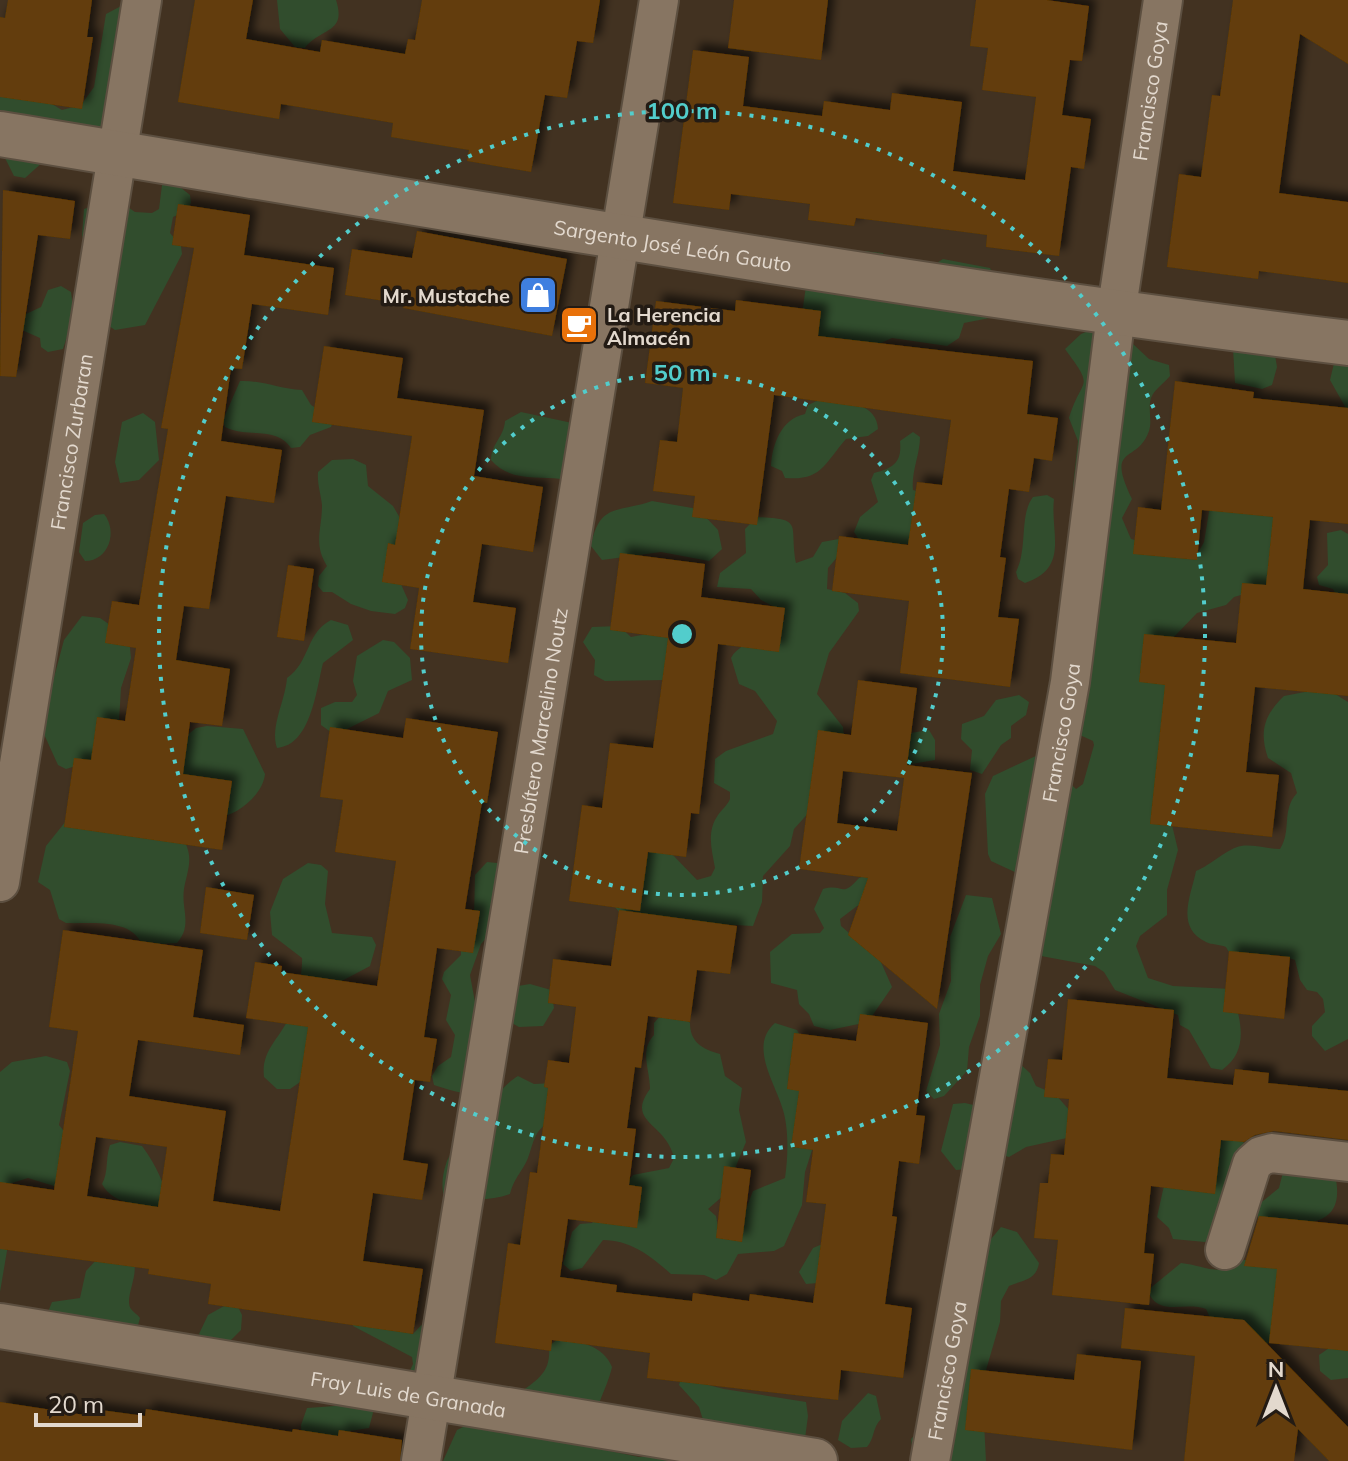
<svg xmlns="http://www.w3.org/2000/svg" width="1348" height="1461" viewBox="0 0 1348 1461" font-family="Mulish,sans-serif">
  <defs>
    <filter id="shadow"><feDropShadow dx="7" dy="-7" stdDeviation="4" flood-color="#0009"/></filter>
  </defs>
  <rect width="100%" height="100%" fill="#423221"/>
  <g fill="#314d2d">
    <path d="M277 0H336C347 34 321 27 305 48L295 47 280 29Z"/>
    <polygon points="123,5 143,77 140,127 44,161 25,178 14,176 0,148 0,73 62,110 81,105 94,87 106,14"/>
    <polygon points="171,180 190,195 191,203 186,211 173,217 170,233 181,246 182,254 145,325 115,330 109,326 82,235 84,209 116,199 135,212 152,213 159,209 162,185"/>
    <polygon points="863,251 883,253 887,262 929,268 943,259 990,268 1003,293 1000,316 964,323 959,338 947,346 892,338 872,347 821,338 808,326 802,314 807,279 853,252"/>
    <polygon points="61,286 71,292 74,315 63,349 48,352 41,347 40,338 22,330 19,323 26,314 41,307 48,290"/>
    <path d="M1100 326 1115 327 1149 359 1169 365 1170 376C1165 382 1157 388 1153 394 1146 405 1153 419 1149 431 1137 465 1105 443 1132 499L1122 518 1131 539 1187 553 1199 551 1204 542 1210 506 1256 503 1279 523 1273 570 1265 588 1234 597 1226 605 1197 613 1172 639V825L1178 850 1167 890V915L1140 936 1136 946 1148 978 1173 986 1231 989C1240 1017 1251 1050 1222 1070L1211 1068 1189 1030 1180 1025 1178 1015 1115 990 1104 972 1095 966 1041 956 1033 946 1021 875 991 861 988 854 985 794 993 776 1040 754 1076 789 1083 784 1094 745 1093 741 1071 731 1080 497 1073 487 1078 441 1069 418C1082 375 1096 391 1065 349L1081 334Z"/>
    <polygon points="1233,348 1275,355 1277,367 1272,385 1262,389 1235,383"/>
    <polygon points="1348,358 1348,412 1330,380 1335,359"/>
    <path d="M240 381C262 380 279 389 302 390L311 405 334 419 331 427 310 435 300 447 291 448C275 425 249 439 225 427L223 420Z"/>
    <path d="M828 396C848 402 877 404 878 429L868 436 846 439C824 464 822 481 785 478L782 471 771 466C772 445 781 419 805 414L808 405Z"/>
    <path d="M521 412 577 424 569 473 561 479C536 476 510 482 491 460 491 444 504 437 505 421Z"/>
    <polygon points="143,413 155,422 159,460 139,480 120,483 115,462 122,422"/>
    <path d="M913 432 920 437C920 455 911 472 913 490L920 492 917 545 860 541 854 532 860 517 878 502 871 480 874 473C895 468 902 461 900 441Z"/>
    <path d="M353 459 366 465 368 486 393 506 400 518V582L408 600 405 608 395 614 371 611 351 604 332 592H323L318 586 319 576 327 566C313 543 322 530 322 505 321 494 317 484 318 472L332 460Z"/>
    <path d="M1047 495 1054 499C1050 533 1070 568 1025 583L1018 579 1016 572C1028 549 1019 515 1033 497Z"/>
    <path d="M652 501 698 509 718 530 722 549 709 561 661 552 602 560 591 546C599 502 619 513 652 501Z"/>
    <path d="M104 514C118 531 109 561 85 561L79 552 83 523 95 515Z"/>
    <path d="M757 517C805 519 789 524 796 563L813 557 822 542 839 539V555L828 568 827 589 845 593 858 603 859 611 829 653 817 694 843 727 844 737 812 809 794 829 790 846 763 876 762 902 753 926 625 919 614 906 645 849 670 852 697 880 711 876 715 868C712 850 706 832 718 815 722 809 727 806 730 799V792L714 783 715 759 726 751 773 734 777 721 755 691 739 684 731 658C740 641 770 637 785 619L782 611 761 600 751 589 717 587 720 573 746 553 745 529Z"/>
    <polygon points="1341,530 1348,534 1348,600 1339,600 1333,589 1319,585 1317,577 1328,565 1327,533"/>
    <polygon points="82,616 100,618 129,638 131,658 121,688 119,721 92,761 66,769 58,765 43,732 49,696 64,640"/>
    <path d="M331 620 348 625 353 640 323 663C316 691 311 745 277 748 270 726 285 702 287 678 311 661 305 634 331 620Z"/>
    <polygon points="619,626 631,637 673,629 666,680 605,681 594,675 595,660 583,642 592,627"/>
    <polygon points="383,640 394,642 410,658 412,680 388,691 379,713 335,735 321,725 321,708 335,702 352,702 357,695 353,681 357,656"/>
    <path d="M1310 691 1332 692 1348 702V1039L1325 1051 1312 1036V1026L1325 1012 1323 999 1317 992 1307 990 1300 980 1295 960 1279 955 1231 956 1226 947C1219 944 1212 945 1206 942 1175 927 1191 896 1196 871 1211 865 1228 848 1241 846 1253 844 1267 849 1280 849 1292 831 1281 810 1297 793L1291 773 1268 758C1259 732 1264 715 1284 696Z"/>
    <polygon points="1019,695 1029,702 1026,715 1011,726 1011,738 1001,745 982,774 970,770 972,750 961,739 962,724 984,716 996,700"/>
    <path d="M207 726 243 729 265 774C263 795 236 817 215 818L164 754 196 728Z"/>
    <polygon points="929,730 935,740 935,760 906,765 898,735"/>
    <path d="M66 821 181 836C195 856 188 868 184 889 181 910 193 925 177 943L142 945C132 918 91 924 66 923L59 919 50 890 38 882 46 846Z"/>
    <path d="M487 862 497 863 505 871 495 928 481 944 470 975 475 1002 485 1013 477 1095C464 1094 445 1089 434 1085L432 1076 438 1066 451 1057 455 1035 446 1020 451 995 442 979 444 972 461 955V939L474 917 475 875Z"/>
    <path d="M308 863 321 865 328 871 325 904 332 933 372 937 376 945 370 966 340 982 309 1076 290 1089H277L264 1077C261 1052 277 1041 288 1020 295 1006 303 973 302 958L272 935 270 912 283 879Z"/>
    <path d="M866 876 871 881 876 903 857 906 840 919 841 926 880 960 892 987 868 1022 830 1030 814 1026 809 1014 799 1004 797 990 771 983 770 952 792 934 820 933 824 928 814 909 823 889C844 883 841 899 859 878Z"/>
    <polygon points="966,895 992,898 1001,934 988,956 980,985 980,1016 969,1047 967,1071 944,1096 934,1099 926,1091 940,1045 939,1014 951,981 950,937"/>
    <polygon points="530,984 551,990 554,1008 543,1026 519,1027 510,1022 518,986"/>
    <path d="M682 1014 690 1023C690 1042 702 1049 720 1054L725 1076 742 1088 739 1110 746 1142 724 1195 708 1209 716 1216 718 1227C747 1220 742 1217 753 1191L785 1178C788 1158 789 1130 783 1110 776 1084 748 1046 775 1023L797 1030 803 1040 799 1093 809 1112 813 1147 805 1172 802 1205 784 1246 774 1251 738 1254 727 1274 716 1280 704 1275 671 1274C651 1256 630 1240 603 1240L582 1268 571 1271 563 1264 572 1232 580 1224 592 1223 633 1175 669 1168 674 1158C666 1122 625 1123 650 1089 650 1069 639 1051 654 1035V1023L661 1015Z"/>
    <polygon points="46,1056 67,1062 70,1071 59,1125 67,1135 57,1187 28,1178 6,1185 9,1239 0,1292 0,1072 12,1062"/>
    <polygon points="1019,1063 1030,1073 1036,1086 1055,1094 1071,1112 1240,1135 1247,1150 1216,1235 1205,1242 1173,1239 1169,1228 1157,1217 1165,1181 1076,1136 1026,1147 1009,1157 998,1154"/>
    <path d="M518 1076 534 1084 555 1083 552 1121C534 1129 534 1142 528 1158 523 1171 515 1176 510 1194 489 1202 468 1198 445 1201 441 1189 442 1176 446 1164 450 1148 502 1084 518 1076Z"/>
    <polygon points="965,1103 978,1106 969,1169 956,1170 941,1151 953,1104"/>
    <path d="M120 1142 142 1146C157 1166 165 1185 170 1209 147 1206 113 1206 102 1184 109 1171 105 1159 110 1145Z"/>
    <path d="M1283 1172 1335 1175C1348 1231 1300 1225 1261 1223L1258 1219V1205L1279 1188Z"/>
    <path d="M1001 1227 1017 1232 1039 1263C1036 1281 1022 1280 1009 1286L1001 1301 1000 1322 982 1384 986 1461H914L911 1439 920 1429 986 1245Z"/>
    <polygon points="820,1245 829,1245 830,1282 806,1284 799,1272 813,1248"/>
    <path d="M98 1258 134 1263C138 1277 124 1299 131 1309 133 1312 137 1314 140 1318L137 1329 48 1312 52 1302 80 1298 86 1271Z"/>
    <path d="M1242 1260 1287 1261 1279 1335 1265 1345 1212 1322 1206 1309C1184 1301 1157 1318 1148 1290L1181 1263C1203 1265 1223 1279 1242 1260Z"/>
    <polygon points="226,1305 237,1305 242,1315 241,1330 230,1341 210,1348 199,1334 208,1315"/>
    <polygon points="353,1317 413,1334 429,1317 451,1359 407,1377 413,1364 412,1357 353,1326"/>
    <path d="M559 1338C580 1342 603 1345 612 1367 606 1394 586 1419 595 1448L639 1457 676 1455 703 1420 699 1407 679 1385 681 1378 724 1389 806 1402 808 1416 802 1461H443L457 1430 469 1424H484L495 1432 528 1435 521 1392C540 1378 551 1371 549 1346Z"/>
    <polygon points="1335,1344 1348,1344 1348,1378 1331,1380 1320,1371 1319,1355"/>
    <polygon points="349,1379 375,1405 369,1428 350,1431 338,1440 302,1439 301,1425 307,1408 335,1406"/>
    <path d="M868 1393 876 1396 881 1419C872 1428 875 1438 867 1447L851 1448 838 1440 842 1421Z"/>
  </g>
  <g fill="#633c07" fill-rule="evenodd" filter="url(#shadow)">
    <polygon points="8,0 92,0 87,37 93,37 82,109 0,97 0,17 5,18"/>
    <polygon points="195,0 253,0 246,39 320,52 322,40 405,54 408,39 415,40 422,0 600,0 593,43 577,41 567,98 545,95 531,172 467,161 469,150 391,137 393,123 281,104 279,119 178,102"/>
    <polygon points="734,0 828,0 821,60 728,48"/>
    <polygon points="976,0 1047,0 1089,6 1082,61 1070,60 1062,115 1091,119 1084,169 1071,167 1059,256 986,247 987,235 856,218 854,226 808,220 810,204 731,194 729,210 673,203 693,50 749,57 743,106 822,116 824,101 890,110 892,93 962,102 953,171 1025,180 1036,97 982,90 988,48 970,46"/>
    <polygon points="1233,0 1348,0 1348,64 1300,34 1279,193 1348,202 1348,283 1259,271 1258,279 1167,267 1179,174 1201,177 1212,95 1220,96"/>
    <polygon points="3,190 75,201 70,239 38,235 16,377 0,376"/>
    <polygon points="178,204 250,215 244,255 334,268 328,315 252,304 242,369 231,368 221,441 282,450 274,503 226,496 209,609 184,606 176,660 230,669 222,726 190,722 183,774 232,781 222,850 64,827 74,758 91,760 97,717 125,721 136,648 105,643 112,601 139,605 157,494 168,429 161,428 194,248 172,245"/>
    <polygon points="417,231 567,259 552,336 403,308 404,304 345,295 352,249 412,258"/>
    <polygon points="736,300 821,311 818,336 1033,361 1027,414 1058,418 1052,461 1034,458 1029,492 1009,489 1000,557 1006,558 998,617 1019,619 1010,687 900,673 909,601 832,591 839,536 908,545 917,482 942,485 951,420 774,395 757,525 692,517 695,496 653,491 660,440 677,442 683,388 645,383 656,301 735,311"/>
    <polygon points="324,346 403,358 397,398 484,410 474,476 543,487 533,552 482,544 473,602 516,608 508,663 410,649 419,588 382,582 388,543 395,545 412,436 312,422"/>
    <polygon points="1175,381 1254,392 1253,398 1348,408 1348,524 1310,520 1303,589 1348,594 1348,696 1255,687 1246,772 1279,775 1272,837 1150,824 1165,685 1139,682 1144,634 1236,643 1242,583 1266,585 1273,517 1202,510 1197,560 1133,554 1138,507 1161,510"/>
    <polygon points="620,553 705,564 701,597 785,608 779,652 718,644 699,814 691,813 686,857 648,852 640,911 569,901 582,805 602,808 610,743 653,748 668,638 610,630"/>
    <polygon points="288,565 314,569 304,641 277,637"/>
    <path d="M858 680 917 688 907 765 972 773 937 1009 848 935 868 878 799 869 818 730 851 735ZM843 771 904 778 897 831 837 823Z"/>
    <path d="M406 718 498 732 487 803 482 802 465 909 480 911 473 953 437 948 424 1037 437 1039 430 1082 415 1080 403 1160 428 1164 422 1200 373 1193 363 1261 423 1269 413 1334 208 1304 211 1284 148 1274 149 1269 0 1249V1182L54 1190 78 1031 49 1027 63 930 203 950 193 1017 244 1025 240 1055 138 1040 129 1096 226 1111 213 1201 280 1211 308 1027 246 1018 255 962 282 966 281 972 377 986 396 861 335 852 343 800 320 797 330 727 403 738ZM96 1137 167 1147 158 1207 87 1196Z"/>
    <polygon points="206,887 254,895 247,940 200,933"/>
    <polygon points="619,910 737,926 730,974 697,970 690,1022 648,1016 641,1068 635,1067 627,1128 636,1129 629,1185 642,1187 637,1228 568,1219 560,1277 617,1285 616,1292 692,1301 693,1293 749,1301 750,1294 813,1303 826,1204 806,1202 813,1150 791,1147 799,1091 787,1089 794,1033 856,1041 860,1014 928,1023 916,1115 925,1116 919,1164 899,1161 892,1216 897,1217 885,1304 912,1308 903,1378 841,1370 838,1400 647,1378 650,1353 552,1340 551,1351 495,1343 508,1243 520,1245 530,1172 537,1173 548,1088 544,1087 548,1060 569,1063 576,1007 548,1003 553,959 611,966"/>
    <polygon points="1229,951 1290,957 1284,1019 1223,1012"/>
    <polygon points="1068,999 1174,1010 1167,1078 1233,1085 1235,1069 1269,1073 1268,1083 1348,1091 1348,1140 1274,1131 1255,1135 1244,1142 1221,1140 1215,1194 1151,1186 1144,1253 1154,1254 1149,1305 1052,1295 1058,1240 1034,1238 1040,1183 1048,1183 1051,1154 1064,1155 1069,1099 1044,1097 1048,1059 1062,1060"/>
    <polygon points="724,1166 751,1170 742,1242 716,1238"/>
    <polygon points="1259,1216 1348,1225 1348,1351 1269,1343 1277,1269 1244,1266"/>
    <polygon points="1125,1308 1244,1320 1348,1427 1348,1461 1329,1461 1298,1429 1294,1461 1184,1461 1195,1356 1121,1348"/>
    <polygon points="1077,1354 1141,1361 1132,1450 965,1430 971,1369 1074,1380"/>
    <polygon points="0,1402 85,1415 86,1408 145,1416 146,1409 292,1432 293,1429 338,1436 339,1430 402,1440 400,1461 0,1461"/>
  </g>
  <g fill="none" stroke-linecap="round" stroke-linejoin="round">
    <g stroke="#5c4f40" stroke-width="42">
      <g id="minor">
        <path id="s1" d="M0 882 142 0"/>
        <polyline points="1225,1250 1252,1164 1261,1156 1272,1153 1348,1162"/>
        <path id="s2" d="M421 1461 659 0"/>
        <path id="s3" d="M930 1461 1070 682 1116 314 1163 0"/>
      </g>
    </g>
    <g stroke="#5c4f40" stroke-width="48">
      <g id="tertiary">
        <path id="s4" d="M0 134C449 208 896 287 1348 343"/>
        <path id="s5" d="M0 1326 815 1461"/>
      </g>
    </g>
    <use href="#minor" stroke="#877562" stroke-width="38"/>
    <use href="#tertiary" stroke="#877562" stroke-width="44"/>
  </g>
  <g fill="none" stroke="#52cdcc" stroke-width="4" stroke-dasharray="4 8">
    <circle cx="682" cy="634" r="261"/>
    <circle cx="682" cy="634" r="523"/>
  </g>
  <defs>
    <g id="shop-square" transform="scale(2)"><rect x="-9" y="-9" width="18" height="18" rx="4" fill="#3f7fe0" stroke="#231b14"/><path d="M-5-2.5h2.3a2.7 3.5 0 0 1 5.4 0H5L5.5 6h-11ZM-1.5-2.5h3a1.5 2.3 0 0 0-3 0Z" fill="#fff"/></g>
    <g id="cafe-square" transform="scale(2)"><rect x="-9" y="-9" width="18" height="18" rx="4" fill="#e8710a" stroke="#231b14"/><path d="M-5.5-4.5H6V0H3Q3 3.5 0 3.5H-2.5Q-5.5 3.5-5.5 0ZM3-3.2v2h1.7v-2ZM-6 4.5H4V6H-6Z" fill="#fff"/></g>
  </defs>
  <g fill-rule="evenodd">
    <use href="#shop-square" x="538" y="295"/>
    <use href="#cafe-square" x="579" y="325"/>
  </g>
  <g text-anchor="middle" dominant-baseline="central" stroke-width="7" stroke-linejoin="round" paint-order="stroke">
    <g font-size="20" fill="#e3d9ce" stroke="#231b14">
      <text stroke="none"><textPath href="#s3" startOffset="1388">Francisco Goya</textPath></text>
      <text stroke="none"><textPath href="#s4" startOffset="682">Sargento José León Gauto</textPath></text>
      <text stroke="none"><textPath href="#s1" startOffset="446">Francisco Zurbaran</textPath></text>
      <text stroke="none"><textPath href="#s2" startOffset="740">Presbítero Marcelino Noutz</textPath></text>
      <text stroke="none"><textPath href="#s3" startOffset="740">Francisco Goya</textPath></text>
      <text stroke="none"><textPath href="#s3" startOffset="92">Francisco Goya</textPath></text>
      <text stroke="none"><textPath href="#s5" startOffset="414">Fray Luis de Granada</textPath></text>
    </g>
    <g font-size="20" font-weight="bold" fill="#e3d9ce" stroke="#231b14" text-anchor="end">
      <text x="510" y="295">Mr. Mustache</text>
      <text x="607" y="314" text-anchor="start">La Herencia<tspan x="607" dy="23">Almacén</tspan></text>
    </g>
  </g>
  <circle cx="682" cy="634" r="12" fill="#52cdcc" stroke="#231b14" stroke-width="4"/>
  <g font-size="24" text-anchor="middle" font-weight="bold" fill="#52cdcc" stroke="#231b14" stroke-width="7" stroke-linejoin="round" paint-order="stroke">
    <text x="682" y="119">100 m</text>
    <text x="682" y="381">50 m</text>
  </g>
  <g transform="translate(1276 1389)" stroke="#231b14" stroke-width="6" paint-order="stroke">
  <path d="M0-6L14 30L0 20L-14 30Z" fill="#e3d9ce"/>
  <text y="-12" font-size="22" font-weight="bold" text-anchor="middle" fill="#e3d9ce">N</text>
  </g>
  <path d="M36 1413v12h104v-12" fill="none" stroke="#e3d9ce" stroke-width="4"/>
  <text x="48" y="1413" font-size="24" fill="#e3d9ce" stroke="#231b14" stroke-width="6" paint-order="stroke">20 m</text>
</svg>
